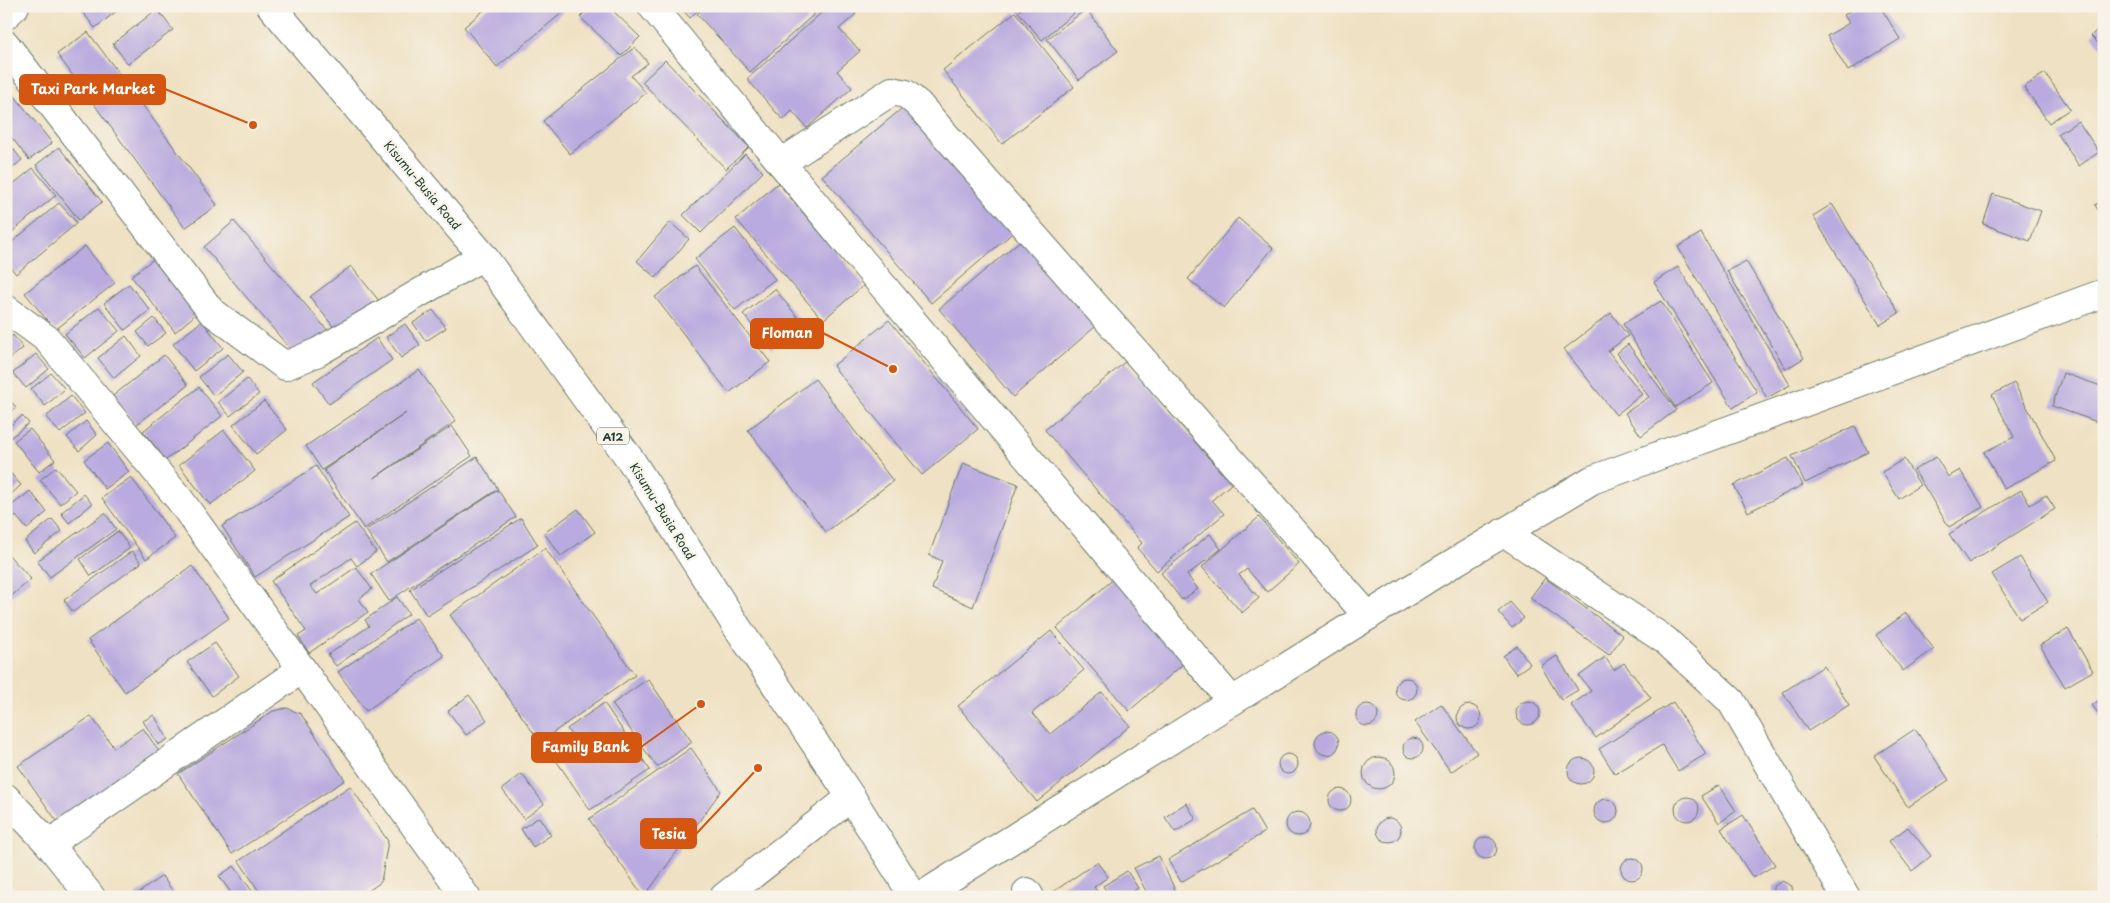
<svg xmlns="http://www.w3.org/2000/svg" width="2110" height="903" viewBox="0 0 2110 903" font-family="'Playpen Sans',sans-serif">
  <rect width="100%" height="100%" fill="#f7f3e8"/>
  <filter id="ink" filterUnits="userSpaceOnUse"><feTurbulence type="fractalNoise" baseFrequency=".02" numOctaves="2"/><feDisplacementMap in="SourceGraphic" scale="10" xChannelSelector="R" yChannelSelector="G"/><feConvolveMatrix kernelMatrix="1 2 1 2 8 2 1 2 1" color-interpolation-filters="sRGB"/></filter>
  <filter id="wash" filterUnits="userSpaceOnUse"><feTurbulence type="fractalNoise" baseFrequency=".0096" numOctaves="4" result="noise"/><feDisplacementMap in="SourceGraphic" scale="20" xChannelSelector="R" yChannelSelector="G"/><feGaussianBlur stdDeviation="1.12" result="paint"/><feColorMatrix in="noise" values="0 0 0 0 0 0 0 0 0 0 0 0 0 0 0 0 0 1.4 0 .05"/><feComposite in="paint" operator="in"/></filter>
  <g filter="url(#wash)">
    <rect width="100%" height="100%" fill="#efe1c3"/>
    <g id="blocks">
      <g fill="#b9abdf">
        <polygon points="78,6 123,6 95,28"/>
        <polygon points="489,6 558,6 563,12 497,67 464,27"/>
        <polygon points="591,6 608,6 640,37 621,56 580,17"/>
        <polygon points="679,6 702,6 690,18"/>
        <polygon points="706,6 823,6 750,72 697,14"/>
        <polygon points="829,6 849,6 856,14 839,29 860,51 837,71 852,88 807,128 792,111 783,120 747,79"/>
        <polygon points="1024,6 1082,6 1042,40 1018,12"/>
        <polygon points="1858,6 1880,6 1900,39 1848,71 1827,36 1849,23 1844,15"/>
        <polygon points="157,9 173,30 128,64 113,44"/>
        <polygon points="1086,9 1118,51 1079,80 1047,39"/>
        <polygon points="1015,12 1074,87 1002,144 943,70"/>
        <polygon points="2104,23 2104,49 2091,36"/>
        <polygon points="88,32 217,205 185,228 57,54"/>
        <polygon points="635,47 648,63 631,76 646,93 570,154 543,121"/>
        <polygon points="665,60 749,147 726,169 642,82"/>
        <polygon points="2045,73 2070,109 2049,123 2024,87"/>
        <polygon points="6,85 52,143 29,160 6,130"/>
        <polygon points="907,104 1016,230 931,303 822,176"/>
        <polygon points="2078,121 2099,152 2079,166 2058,134"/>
        <polygon points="6,140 22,160 6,173"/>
        <polygon points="59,147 102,202 79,220 36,165"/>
        <polygon points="745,154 763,172 701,233 683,215"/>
        <polygon points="33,168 56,195 6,237 6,190"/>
        <polygon points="778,183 864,285 823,320 736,219"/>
        <polygon points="1993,194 2041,211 2030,241 1983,224"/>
        <polygon points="2104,200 2104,219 2095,205"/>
        <polygon points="59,203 77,223 16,274 6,262 6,247"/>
        <polygon points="1832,204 1899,313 1880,325 1813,216"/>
        <polygon points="1238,218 1273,248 1224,308 1188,279"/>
        <polygon points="234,221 328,331 297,357 204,247"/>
        <polygon points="670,222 689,239 656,278 637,261"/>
        <polygon points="735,228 775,279 735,310 695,259"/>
        <polygon points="1701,233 1790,385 1767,398 1678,247"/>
        <polygon points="1028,234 1102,321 1013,397 939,309"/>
        <polygon points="85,246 115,283 55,330 25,293"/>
        <polygon points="159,255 202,309 175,332 131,276"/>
        <polygon points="1746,261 1804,358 1786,369 1727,271"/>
        <polygon points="351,266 380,302 339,334 310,297"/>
        <polygon points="695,266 770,362 729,393 655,297"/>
        <polygon points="1678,267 1757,392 1733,408 1654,282"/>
        <polygon points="129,284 150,310 125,330 104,303"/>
        <polygon points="775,289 803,324 771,349 743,314"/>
        <polygon points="1661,301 1713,383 1675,407 1623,324"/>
        <polygon points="99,307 119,331 85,358 65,334"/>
        <polygon points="433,310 446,328 426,341 413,323"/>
        <polygon points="1611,313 1628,336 1608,351 1642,394 1616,415 1564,349"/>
        <polygon points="154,318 166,333 148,346 137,332"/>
        <polygon points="889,320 978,429 922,475 833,366"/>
        <polygon points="202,321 223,348 194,371 173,344"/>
        <polygon points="405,324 420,345 401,358 386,337"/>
        <polygon points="13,335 23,348 6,362 6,341"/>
        <polygon points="126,336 141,356 114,378 98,358"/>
        <polygon points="377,338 392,360 329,404 313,382"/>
        <polygon points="1628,344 1676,410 1641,436 1625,413 1649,397 1617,353"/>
        <polygon points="36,354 49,369 26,388 13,373"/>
        <polygon points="228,354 243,372 214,396 199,377"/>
        <polygon points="164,355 188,385 136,425 113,396"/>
        <polygon points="1126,361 1231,484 1212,500 1224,514 1157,571 1137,548 1142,543 1045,430"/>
        <polygon points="419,370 456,421 373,479 452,426 472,456 364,529 324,470 406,413 322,470 306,446"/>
        <polygon points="51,373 65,389 45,406 31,389"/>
        <polygon points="2063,373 2104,387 2103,424 2052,406"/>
        <polygon points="247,379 259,394 230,416 218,402"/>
        <polygon points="815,379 893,481 826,532 748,430"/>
        <polygon points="2014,383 2056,461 2004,489 1984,452 2014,437 1992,395"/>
        <polygon points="199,387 222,416 166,460 143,431"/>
        <polygon points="6,396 16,407 6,416"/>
        <polygon points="71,396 85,413 60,433 46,417"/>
        <polygon points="264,401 287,430 256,454 233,425"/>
        <polygon points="22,416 29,423 10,438 6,434 6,429"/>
        <polygon points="86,421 97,435 79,451 67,437"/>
        <polygon points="1855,426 1868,452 1805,483 1792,456"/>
        <polygon points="30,429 55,460 39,472 14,441"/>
        <polygon points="224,430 255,471 210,505 179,465"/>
        <polygon points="108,443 129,472 105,489 84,460"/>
        <polygon points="477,457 498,489 387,562 366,530"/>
        <polygon points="1936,457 1948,477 1960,470 1983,507 1949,527 1914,470"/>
        <polygon points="1788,458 1803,485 1748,512 1734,485"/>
        <polygon points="1904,459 1920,485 1899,499 1882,472"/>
        <polygon points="963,463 1018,484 973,607 932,589 942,561 929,555"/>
        <polygon points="316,466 349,517 255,577 222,526"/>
        <polygon points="56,467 76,491 60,504 40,480"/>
        <polygon points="6,468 21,485 6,499"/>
        <polygon points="131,477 175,538 146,559 102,498"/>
        <polygon points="498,490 516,517 389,601 371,574"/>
        <polygon points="2021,490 2030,505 2046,495 2055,509 1969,563 1949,534"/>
        <polygon points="30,491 47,512 27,529 16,516 11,521 6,515 6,510"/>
        <polygon points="84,494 92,504 69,523 61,513"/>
        <polygon points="578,509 595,532 561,556 544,533"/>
        <polygon points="105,513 116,529 50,577 37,561"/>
        <polygon points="1259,517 1299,564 1267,592 1247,569 1239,575 1259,598 1242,613 1202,567"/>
        <polygon points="521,518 538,545 427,616 410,590"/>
        <polygon points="52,519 62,531 34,553 25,541"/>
        <polygon points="355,523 376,552 357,566 351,558 310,586 317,594 356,567 372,589 359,599 368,612 309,653 298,636 306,631 271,581"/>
        <polygon points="118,531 130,548 91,576 80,559"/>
        <polygon points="1210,534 1221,549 1187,575 1198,589 1182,600 1161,573"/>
        <polygon points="545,548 635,675 540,742 450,615"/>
        <polygon points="132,551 141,563 73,612 64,600"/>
        <polygon points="6,552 31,579 6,601"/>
        <polygon points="2020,557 2048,602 2020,619 1992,574"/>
        <polygon points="192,566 229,618 125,692 88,640"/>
        <polygon points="1117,576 1189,659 1129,711 1057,628"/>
        <polygon points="1545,578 1623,636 1609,655 1530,598"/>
        <polygon points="397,597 409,614 336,666 328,655 369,626 365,620"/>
        <polygon points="1510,602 1524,618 1512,628 1498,612"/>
        <polygon points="1906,613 1934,649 1903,671 1876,635"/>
        <polygon points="416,618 444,656 366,711 338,672"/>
        <polygon points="2068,629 2093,671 2065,687 2040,645"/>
        <polygon points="1051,631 1084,670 1032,713 1050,734 1102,692 1130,726 1037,802 958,706"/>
        <polygon points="215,643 239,676 212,696 187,662"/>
        <polygon points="1517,646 1530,664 1516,674 1503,656"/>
        <polygon points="1557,656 1578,690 1561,700 1541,666"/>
        <polygon points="1605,657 1614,670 1624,663 1651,698 1596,738 1571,705 1591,691 1579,676"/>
        <polygon points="1824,666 1849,705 1808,731 1783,692"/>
        <circle cx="1406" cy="689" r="11"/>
        <polygon points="648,679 692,742 657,767 612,704"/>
        <polygon points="469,695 487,720 466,735 448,711"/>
        <polygon points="2104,697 2104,721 2092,705"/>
        <circle cx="1528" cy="713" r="12"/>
        <polygon points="1673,702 1706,754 1678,771 1662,745 1615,774 1599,749"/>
        <polygon points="604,703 650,770 590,810 549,750 571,735 567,729"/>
        <polygon points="1441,704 1477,753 1451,772 1415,722"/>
        <circle cx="1367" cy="715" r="11"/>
        <circle cx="1469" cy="717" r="12"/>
        <polygon points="287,708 301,714 345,780 232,854 178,774 273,711"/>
        <polygon points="154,715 168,739 158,745 143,721"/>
        <polygon points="91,716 114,748 143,728 160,753 59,824 18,766"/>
        <polygon points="1915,729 1949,780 1908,807 1874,756"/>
        <circle cx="1327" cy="743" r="12"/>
        <circle cx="1413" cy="748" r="10"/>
        <polygon points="691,748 721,791 644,897 589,819"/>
        <circle cx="1288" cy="764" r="10"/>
        <circle cx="1379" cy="773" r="16"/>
        <circle cx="1581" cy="771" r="13"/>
        <polygon points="522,774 544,804 524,819 502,789"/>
        <polygon points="1719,785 1736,811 1719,823 1701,796"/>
        <polygon points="350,786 388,841 381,882 360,897 263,897 239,861"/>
        <circle cx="1340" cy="800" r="11"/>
        <circle cx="1687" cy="809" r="12"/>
        <circle cx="1606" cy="811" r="12"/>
        <polygon points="1186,803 1196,819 1175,832 1165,817"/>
        <polygon points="1252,810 1265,832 1181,882 1168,860"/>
        <circle cx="1298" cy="824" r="12"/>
        <polygon points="1743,815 1775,865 1753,878 1721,829"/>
        <polygon points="539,817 551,835 533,847 521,829"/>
        <circle cx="1389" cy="830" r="12"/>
        <polygon points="1908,827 1931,856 1912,871 1889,841"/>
        <polygon points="2104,831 2104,847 2097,835"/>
        <circle cx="1486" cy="848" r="11"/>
        <polygon points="1159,856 1177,894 1171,897 1149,897 1134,868"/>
        <circle cx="1632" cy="869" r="11"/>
        <polygon points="1097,862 1108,877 1094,887 1101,897 1056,897 1053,892"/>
        <polygon points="234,866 255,895 253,897 234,897 219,876"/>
        <polygon points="1127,871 1138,888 1125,897 1110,897 1103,886"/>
        <polygon points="162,876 177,897 133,897"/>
        <polygon points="1782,881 1792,886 1793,897 1773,897 1773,887"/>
      </g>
    </g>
  </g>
  <g filter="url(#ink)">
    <use href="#blocks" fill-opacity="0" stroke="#687666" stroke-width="1"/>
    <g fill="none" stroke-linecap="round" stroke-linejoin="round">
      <g stroke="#687666" stroke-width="30">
        <g id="minor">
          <polyline points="652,6 862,261 1232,701"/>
          <polyline points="6,15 15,6"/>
          <polyline points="6,45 211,311 285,366 318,352 483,256"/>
          <polyline points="781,163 892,91 906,94 918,104 1368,616"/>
          <polyline points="6,309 47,339 180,500 466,897"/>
          <polyline points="1504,532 1665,640 1731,701 1846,897"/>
          <polyline points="6,798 49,844 91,897"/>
          <polyline points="49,844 302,669"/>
          <polyline points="1027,892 1030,897"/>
          <polyline points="724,897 851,797"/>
          <polyline points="920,897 1438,572 1592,480 2104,293"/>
        </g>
      </g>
      <g stroke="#687666" stroke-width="30">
        <polyline id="highway" points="271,6 483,256 632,462 737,627 851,797 914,897"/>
      </g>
      <use href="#minor" stroke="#fff" stroke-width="28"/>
      <use href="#highway" stroke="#fff" stroke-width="28"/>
    </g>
  </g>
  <g text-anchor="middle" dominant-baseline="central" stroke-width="4.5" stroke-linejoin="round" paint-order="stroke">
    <rect fill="#f7f3e8" stroke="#60746a" stroke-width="1" x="597" y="427.5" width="32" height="17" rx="4"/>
    <g font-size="11" font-weight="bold" fill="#1f3d34">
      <text x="613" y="436">A12</text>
    </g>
    <g font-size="12" fill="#1f3d34" stroke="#f7f3e8">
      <text transform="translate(423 185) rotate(50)">Kisumu-Busia Road</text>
      <text transform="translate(663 511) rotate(58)">Kisumu-Busia Road</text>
    </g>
  </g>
  <path fill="none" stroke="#d45610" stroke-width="2" d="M253 125L165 89M893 369L823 333M701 704L641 747M758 768L696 834"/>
  <g fill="#d45610" stroke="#f7f3e8" stroke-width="2">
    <circle cx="253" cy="125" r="5"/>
    <circle cx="893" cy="369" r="5"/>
    <circle cx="701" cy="704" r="5"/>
    <circle cx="758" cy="768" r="5"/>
  </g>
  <g fill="#d45610" stroke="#d45610" stroke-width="2">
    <rect x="20" y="75" width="145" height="29" rx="5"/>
    <rect x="751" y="319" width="72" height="29" rx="5"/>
    <rect x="532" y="733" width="109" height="29" rx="5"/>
    <rect x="641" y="819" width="55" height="29" rx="5"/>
  </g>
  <g font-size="14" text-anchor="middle" font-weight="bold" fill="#fff">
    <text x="93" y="94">Taxi Park Market</text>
    <text x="787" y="338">Floman</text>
    <text x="586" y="752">Family Bank</text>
    <text x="669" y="839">Tesia</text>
  </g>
  <rect width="2110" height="903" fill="none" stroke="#f7f3e8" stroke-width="25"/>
</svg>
